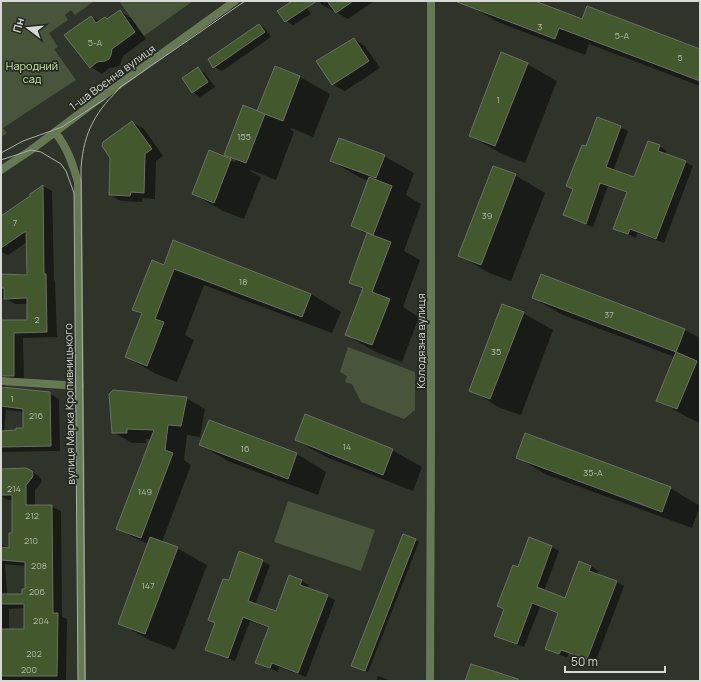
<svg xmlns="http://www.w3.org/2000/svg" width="701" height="682" viewBox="0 0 701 682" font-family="Manrope,sans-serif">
  <rect width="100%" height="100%" fill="#2f342b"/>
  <g fill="#48553b">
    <polygon points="1,1 94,1 75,15 71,10 65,15 68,20 49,33 58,47 54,49 76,80 3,128 7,133 1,137"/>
    <polygon points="119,1 193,1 144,36"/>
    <polygon points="348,347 415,372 415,410 404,419 361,402 352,384 345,382 347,376 340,372"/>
    <polygon points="288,501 375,530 361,571 274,542"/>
  </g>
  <g fill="#0007" fill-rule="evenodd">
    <polygon points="294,1 300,1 304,3 311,14 293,25 286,21"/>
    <polygon points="319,1 325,1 324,4 328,1 374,1 348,19 337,13 335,10 333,11 321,4"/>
    <polygon points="472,1 532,1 583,20 700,50 700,86 589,44 585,55 500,23 470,6"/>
    <polygon points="120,11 131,18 146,39 123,56 120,65 117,67 109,68 102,74 91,67 65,35 91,17 100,22 108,20"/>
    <polygon points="259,25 266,29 271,37 222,71 214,67"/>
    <polygon points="354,39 365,46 380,68 345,91 333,85 318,61"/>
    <polygon points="527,64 557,81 525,163 500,153 470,136"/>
    <polygon points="198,69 205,73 215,87 200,97 192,92"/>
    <polygon points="300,77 330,94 313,137 291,128 290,129 294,132 276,180 251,170 250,171 261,177 244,219 223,211 193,194 209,152 235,162 236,160 225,154 263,114"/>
    <polygon points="132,122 144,129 163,156 156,161 155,199 142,198 142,202 121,201 110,195"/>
    <polygon points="620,127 628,131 613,171 635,179 659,146 667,151 665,154 685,162 693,166 664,243 637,233 636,238 615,228 627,193 608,186 593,227 572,219 564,215 574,190 567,186 587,148"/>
    <polygon points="384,156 414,173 406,195 421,204 404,251 420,260 403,307 419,317 402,362 376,352 346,335 363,290 350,283 368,235 352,226 369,181 361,178 331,161"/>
    <polygon points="515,175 545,193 511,281 489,273 460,256"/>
    <path d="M43 186 52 191 54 280 55 281 57 337 23 338 24 381H9L5 387V388L49 393 59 399 60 451 1 452V321H28V304H15L5 298H1V275L28 276 27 242 8 255 2 252 1 253V217L31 196ZM6 410 24 412V429L17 431 4 432Z"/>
    <polygon points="173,242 311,294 341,312 332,333 204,285 185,335 194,340 177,382 156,374 126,357 142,314 134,309 165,266"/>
    <polygon points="533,298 685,330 700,338 700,423 687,417 657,400 675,357 563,315"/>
    <polygon points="523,313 553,330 521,415 500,408 471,390"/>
    <polygon points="186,398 205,409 200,437 187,435 184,460 191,465 162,542 177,548 207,565 175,650 149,640 119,623 148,544 137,539 118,529 152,439 146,439 146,443 132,443 113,432"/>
    <polygon points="209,421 297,454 326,472 318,495 230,462 200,445"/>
    <polygon points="296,440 392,450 422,467 413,491 326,457"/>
    <polygon points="517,457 670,488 700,506 692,528 547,475"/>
    <path d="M1 470H29L39 476 42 481 41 483 35 490V506H51L61 511 62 617 67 619 66 681H1V544L5 546V549H10L13 534V500H8L1 496ZM5 564 26 566V590L23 595H7ZM25 608V630H9V609Z"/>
    <polygon points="403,535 419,542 368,672 356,667"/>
    <polygon points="552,547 559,551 544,591 566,599 591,566 598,571 597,575 617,582 624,586 595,663 569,653 567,658 546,648 559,614 540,607 524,647 503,639 496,635 505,610 498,606 518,568"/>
    <polygon points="262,561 270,565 255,605 276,613 301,580 309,585 307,588 327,596 335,600 306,677 279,667 278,672 257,662 269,628 250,621 235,661 214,653 206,649 215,624 209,620 229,582"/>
    <polygon points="378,676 392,681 376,681"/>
  </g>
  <g fill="#43582c" stroke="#6b7066">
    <polygon points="292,1 317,1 285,22 277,11"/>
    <polygon points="327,1 353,1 336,13"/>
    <polygon points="457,1 535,1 582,19 587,6 700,49 700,81 559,28 555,39 457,2"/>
    <polygon points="120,10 135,32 112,49 111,55 109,59 105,61 97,62 90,68 64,35 91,16 96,23 105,17 107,19"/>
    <polygon points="259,24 265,32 213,68 208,59"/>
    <polygon points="354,38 369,61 332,85 316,61"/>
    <polygon points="501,52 528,63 495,146 469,136"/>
    <polygon points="275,66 300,76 283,121 257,111"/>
    <polygon points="198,67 208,82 192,93 182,78"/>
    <polygon points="243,105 265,114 246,163 224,155"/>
    <polygon points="597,117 621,126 606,167 634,177 648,141 660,145 658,151 686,161 656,239 630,229 628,234 613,229 627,192 600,183 586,224 563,215 573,189 566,186 582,145 586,146"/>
    <polygon points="132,121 152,149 145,154 144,193 131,192 130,196 109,195 110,158 102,146 103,142"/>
    <polygon points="339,138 385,155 376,178 330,161"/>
    <polygon points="209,150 231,159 214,203 192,194"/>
    <polygon points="493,166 516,174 481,265 458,256"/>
    <polygon points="369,177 392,186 373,235 351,226"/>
    <polygon points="43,185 44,274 46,274 47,332 14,333 14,376 1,376 1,320 27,320 27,298 4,299 4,288 1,288 1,274 27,275 26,231 1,248 1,216 30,196 30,194"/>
    <polygon points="367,233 391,242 372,292 390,299 372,345 345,335 363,288 349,283"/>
    <polygon points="173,240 311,294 302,317 174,269 155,319 164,322 147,366 125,357 142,313 132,310 152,260 164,265"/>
    <polygon points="541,274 685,329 676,352 532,298"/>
    <polygon points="502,304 524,312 490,399 469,391"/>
    <polygon points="676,352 697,361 677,409 656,401"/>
    <polygon points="1,387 50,392 51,446 1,447 1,431 16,430 16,428 23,428 23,409 1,406"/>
    <polygon points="113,390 187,397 181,426 168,425 165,450 173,453 141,538 116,529 154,430 127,429 127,433 112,433 109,394"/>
    <polygon points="305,414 393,449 383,475 295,440"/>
    <polygon points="209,420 297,453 288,479 199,445"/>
    <polygon points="525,433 671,487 662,512 516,458"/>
    <polygon points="26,468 32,471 33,475 32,478 26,485 26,505 52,505 53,613 58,613 57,676 1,676 1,629 24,629 24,604 1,604 1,594 22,594 22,589 25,589 25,562 1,560 1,547 9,548 9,533 12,533 12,495 1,495 1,469"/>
    <polygon points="403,534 416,539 365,671 351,666"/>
    <polygon points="150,537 178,547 145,634 118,624"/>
    <polygon points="529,537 552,546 537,587 565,598 579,561 591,566 589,571 617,581 587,659 561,650 559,654 545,649 558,613 532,603 517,644 494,636 504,609 497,606 513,565 518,567"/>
    <polygon points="239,551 263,560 248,601 276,611 289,575 302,580 300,585 328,595 298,673 272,663 270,668 255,663 269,627 243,617 228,658 205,650 215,623 208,620 223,579 229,580"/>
    <polygon points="471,664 518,679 518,681 465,681"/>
  </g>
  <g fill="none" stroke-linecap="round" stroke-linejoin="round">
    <g stroke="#667954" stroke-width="8">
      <path d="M55 132C68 149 72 162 78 182L82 681"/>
      <polyline points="1,381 80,386"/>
      <polyline points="430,681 431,432 431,1"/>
    </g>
    <polyline stroke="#667954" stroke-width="8" points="1,170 31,150 103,96 235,1"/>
    <g stroke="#abaea8" stroke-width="1">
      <polyline points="119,88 245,1"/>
      <polyline points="1,153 23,141 62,127 105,99"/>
      <polyline points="1,160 31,150 41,152 61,164 66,171 74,193 78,681"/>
      <path d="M85 681 81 168C84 130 96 111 123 85"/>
    </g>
  </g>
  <g text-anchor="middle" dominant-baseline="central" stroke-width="3.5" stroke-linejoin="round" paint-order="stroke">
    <g font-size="9" fill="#b2baaa">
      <text x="540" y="26">3</text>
      <text x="622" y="35">5-А</text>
      <text x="95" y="42">5-А</text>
      <text x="680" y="57">5</text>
      <text x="498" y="99">1</text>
      <text x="244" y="136">155</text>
      <text x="487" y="215">39</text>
      <text x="15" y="222">7</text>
      <text x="243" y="281">18</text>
      <text x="609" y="314">37</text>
      <text x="37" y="319">2</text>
      <text x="496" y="351">35</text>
      <text x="12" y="398">1</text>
      <text x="36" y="415">216</text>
      <text x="347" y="446">14</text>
      <text x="245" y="448">16</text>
      <text x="593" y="472">35-А</text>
      <text x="14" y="488">214</text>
      <text x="145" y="491">149</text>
      <text x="32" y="515">212</text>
      <text x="31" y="540">210</text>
      <text x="39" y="565">208</text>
      <text x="148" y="585">147</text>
      <text x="37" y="591">206</text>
      <text x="41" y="620">204</text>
      <text x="34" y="653">202</text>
      <text x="29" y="669">200</text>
    </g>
    <g font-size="11" fill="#c6eaa2" stroke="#252a21">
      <text x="32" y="65">Народний<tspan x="32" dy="13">сад</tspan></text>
    </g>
    <g font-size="11" fill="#d7dad4" stroke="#252a21">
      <text transform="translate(112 77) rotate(-36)">1-ша Воєнна вулиця</text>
      <text transform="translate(420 341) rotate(-90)">Колодязна вулиця</text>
      <text transform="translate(69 404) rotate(-91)">вулиця Марка Кропивницького</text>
    </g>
  </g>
  <rect width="701" height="682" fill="none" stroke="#d7dad4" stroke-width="4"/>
  <g transform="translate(28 28) rotate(286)" stroke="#252a21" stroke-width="3" paint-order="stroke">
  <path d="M0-3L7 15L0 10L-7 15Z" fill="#d7dad4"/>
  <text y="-6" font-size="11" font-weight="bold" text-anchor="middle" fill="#d7dad4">Пн</text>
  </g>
  <path d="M565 666v6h100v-6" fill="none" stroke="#d7dad4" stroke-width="2"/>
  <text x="571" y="666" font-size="12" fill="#d7dad4" stroke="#252a21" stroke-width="3" paint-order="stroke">50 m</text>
</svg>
